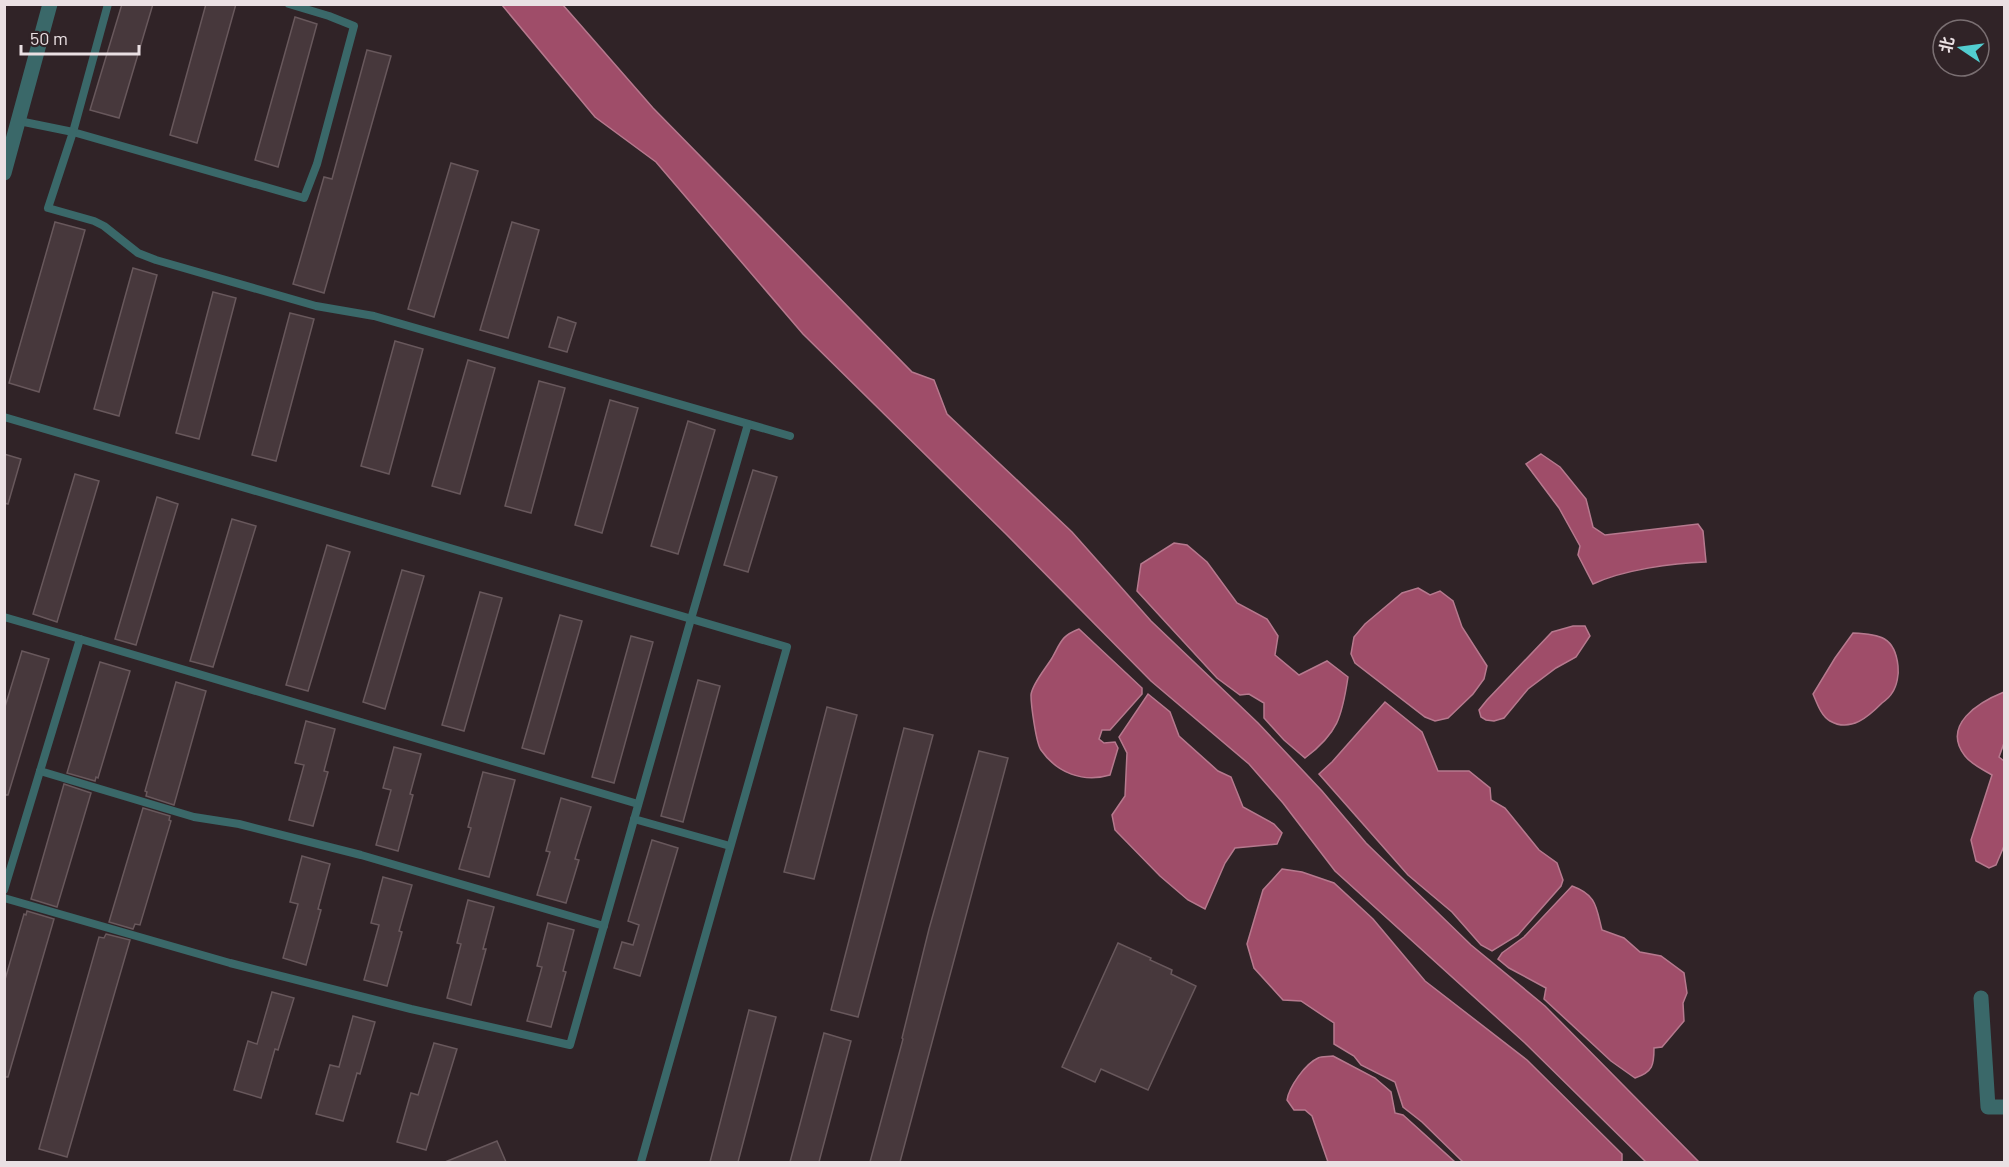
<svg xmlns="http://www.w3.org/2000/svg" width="2009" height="1167" viewBox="0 0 2009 1167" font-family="Barlow,'Noto Sans SC',sans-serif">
  <rect width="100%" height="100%" fill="#302327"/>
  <g fill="#9f4d69" stroke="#b6798e" stroke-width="1.5">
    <polygon points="502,5 563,5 653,108 912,372 934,380 947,414 1072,532 1151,621 1258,723 1322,791 1366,843 1471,945 1545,1006 1699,1162 1646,1162 1525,1043 1335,871 1283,803 1249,764 1151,681 1006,534 803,334 656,162 595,117"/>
    <path d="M1541 454 1560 467 1586 499 1593 527 1605 535 1698 524 1703 531 1706 562C1672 563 1623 570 1593 584L1578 555 1580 546 1559 508 1526 464Z"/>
    <path d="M1174 543 1187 545 1207 562 1237 603 1267 619 1278 636 1275 655 1299 675 1327 661 1348 677C1342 717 1338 733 1305 758L1284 740 1264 718V703L1249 694 1240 695 1217 678 1137 591 1141 564Z"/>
    <polygon points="1418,588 1430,595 1440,591 1453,601 1462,627 1487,666 1484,679 1473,694 1448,718 1435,721 1425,717 1355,663 1351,654 1354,637 1365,624 1402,593"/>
    <polygon points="1573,626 1585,626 1590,636 1576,657 1556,668 1528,689 1504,718 1494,721 1486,720 1481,717 1479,710 1487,700 1552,632"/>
    <path d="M1079 629 1142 688V694L1110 730H1102L1099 739 1104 743 1115 742 1118 748 1110 775C1083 783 1057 773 1041 750 1036 743 1031 705 1031 695 1032 684 1046 668 1052 658 1061 642 1061 636 1079 629Z"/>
    <path d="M1853 633C1880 634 1895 637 1898 666 1899 674 1897 686 1892 693 1890 697 1886 700 1882 703 1869 716 1851 733 1830 721 1821 716 1817 703 1813 694L1835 658Z"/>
    <path d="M2004 692V743L1999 757 2004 761V846L1996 865 1989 868 1976 861 1971 840 1992 775C1984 770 1972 765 1965 756 1941 725 1979 702 2004 692Z"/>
    <polygon points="1148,694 1170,712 1179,736 1218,771 1231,777 1243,807 1274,824 1282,833 1277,844 1235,848 1225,863 1205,909 1188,900 1160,876 1115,830 1112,815 1125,796 1127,753 1119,737"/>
    <polygon points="1385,702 1422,732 1438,771 1469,771 1490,788 1491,800 1505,808 1539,850 1557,863 1563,880 1561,886 1518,935 1492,951 1481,945 1452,912 1408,875 1319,774 1332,762"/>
    <polygon points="1282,869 1302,872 1334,883 1373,919 1425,981 1527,1060 1622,1154 1622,1162 1463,1162 1422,1122 1403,1107 1395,1082 1361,1065 1354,1056 1334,1044 1334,1023 1301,1001 1283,1000 1254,968 1247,944 1263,890"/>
    <path d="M1572 886C1597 895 1596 907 1602 930L1624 938 1640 952 1661 956 1684 973 1687 993 1683 1003 1684 1021 1662 1047 1654 1048C1654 1065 1653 1072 1635 1078L1611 1061 1544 999 1546 988 1509 968 1498 959 1502 953 1524 937Z"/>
    <path d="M1333 1056 1375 1078 1391 1092 1395 1113 1403 1115 1455 1162H1328L1312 1116 1305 1110H1294L1287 1100C1289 1087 1305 1064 1318 1058 1322 1056 1329 1057 1333 1056Z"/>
  </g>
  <g fill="#47383c" stroke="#68585c" stroke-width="1.5">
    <polygon points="122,4 153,4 119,118 90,110"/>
    <polygon points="206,4 236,4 197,143 170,135"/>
    <polygon points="295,17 317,24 278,167 255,160"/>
    <polygon points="367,50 391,56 324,293 293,284 324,177 332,179"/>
    <polygon points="451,163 478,171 434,317 408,309"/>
    <polygon points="55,222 85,230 39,392 9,383"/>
    <polygon points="512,222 539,230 508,338 480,330"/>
    <polygon points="133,268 157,275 119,416 94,409"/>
    <polygon points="213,292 236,298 199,439 176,433"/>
    <polygon points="290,313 314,319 276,461 252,455"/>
    <polygon points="558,317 576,323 567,352 549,347"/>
    <polygon points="395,341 423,349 389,474 361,466"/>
    <polygon points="468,360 495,368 460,494 432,486"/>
    <polygon points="539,381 565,388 531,513 505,506"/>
    <polygon points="610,400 638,408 602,533 575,525"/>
    <polygon points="688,421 715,430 678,554 651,546"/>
    <polygon points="4,454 21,459 8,504 4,503"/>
    <polygon points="753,470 777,477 748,572 724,565"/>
    <polygon points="75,474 99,481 57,622 33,614"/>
    <polygon points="157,497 178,504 136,645 115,639"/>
    <polygon points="232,519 256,526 213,667 190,661"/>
    <polygon points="327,545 350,552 308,691 286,685"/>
    <polygon points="402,570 424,576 385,709 363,702"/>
    <polygon points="480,592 502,598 464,731 442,725"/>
    <polygon points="560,615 582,621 544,754 522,748"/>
    <polygon points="631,636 653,642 614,783 592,777"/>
    <polygon points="22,651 49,659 8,795 4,795 4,710"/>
    <polygon points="100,662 130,671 98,778 96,777 95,781 67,773"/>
    <polygon points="698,680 720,686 683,822 661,816"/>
    <polygon points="176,682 206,691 174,805 146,796 147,792 145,791"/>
    <polygon points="827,707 857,715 814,879 784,872"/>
    <polygon points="306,721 335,729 324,771 328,772 313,826 289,820 304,765 295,763"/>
    <polygon points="904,728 933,735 858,1017 831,1010"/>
    <polygon points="394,747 421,754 410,794 413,795 398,851 376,845 391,790 383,788"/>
    <polygon points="979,751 1008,758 900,1162 870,1162 903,1039 902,1038 929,929"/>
    <polygon points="483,772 515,780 489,877 459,869 471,828 468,827"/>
    <polygon points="64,784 91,793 57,907 31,899"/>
    <polygon points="561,798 591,807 575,859 579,860 566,903 537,895 550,852 546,851"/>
    <polygon points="143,808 170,816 169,820 171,821 140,925 135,924 133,929 109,922"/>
    <polygon points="652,840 678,848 640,976 614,968 622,942 633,945 639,925 628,921"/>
    <polygon points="302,856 330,864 318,909 321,910 306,965 283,958 298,904 290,902"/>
    <polygon points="383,877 412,885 399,931 402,932 387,986 364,980 379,925 371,923"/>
    <polygon points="468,900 494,907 483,949 486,949 471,1005 447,998 461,944 457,943"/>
    <polygon points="27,911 54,919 8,1077 4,1077 4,983 24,914 26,915"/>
    <polygon points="548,923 574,930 563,971 566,972 551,1027 527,1021 542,967 537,966"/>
    <polygon points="106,934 130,940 67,1157 39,1149 99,937 104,938"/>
    <polygon points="1118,943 1151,958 1150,960 1172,970 1171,974 1196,986 1148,1090 1101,1069 1095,1082 1062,1067"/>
    <polygon points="272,992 294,998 278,1050 275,1049 261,1098 234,1090 248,1041 257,1044"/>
    <polygon points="749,1010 776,1017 738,1162 710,1162"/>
    <polygon points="353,1016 375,1022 360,1074 357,1073 343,1121 316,1114 330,1065 339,1067"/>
    <polygon points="824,1033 851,1041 819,1162 790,1162"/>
    <polygon points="434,1043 457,1049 426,1150 397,1142 411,1093 418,1095"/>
    <polygon points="497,1141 506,1162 445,1162"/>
  </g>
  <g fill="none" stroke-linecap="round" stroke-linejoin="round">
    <g stroke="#3a6869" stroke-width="8">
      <polyline points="108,4 73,132 304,198 317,164 354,26 329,16 289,4"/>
      <polyline points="19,121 73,132 48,208 94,221 104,226 138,253 156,260 316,306 374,316 790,436"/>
      <polyline points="4,417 787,647 641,1162"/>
      <polyline points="4,617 80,639 4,890"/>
      <polyline points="80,639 638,804"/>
      <polyline points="40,771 194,817 239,824 361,855 604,926"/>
      <polyline points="634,819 730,846"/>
      <polyline points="4,898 230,963 411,1009 570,1045 691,619 748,424"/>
    </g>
    <polyline stroke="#3a6869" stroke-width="15" points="1981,998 1988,1107 2004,1107"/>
    <polyline stroke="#3a6869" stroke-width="15" points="4,173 50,4"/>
  </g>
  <rect width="2009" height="1167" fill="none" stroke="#eae0e3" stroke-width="12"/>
  <g transform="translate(1961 48) rotate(283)"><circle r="28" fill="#302327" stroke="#7a6f72" stroke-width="1.5"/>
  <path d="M0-4.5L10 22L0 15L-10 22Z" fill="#52cdd0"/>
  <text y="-9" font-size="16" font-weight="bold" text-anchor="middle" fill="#eae0e3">北</text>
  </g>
  <path d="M21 45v9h118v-9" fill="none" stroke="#eae0e3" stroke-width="3"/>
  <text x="30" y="45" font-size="18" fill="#eae0e3" stroke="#302327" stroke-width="4.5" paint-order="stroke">50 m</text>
</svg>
